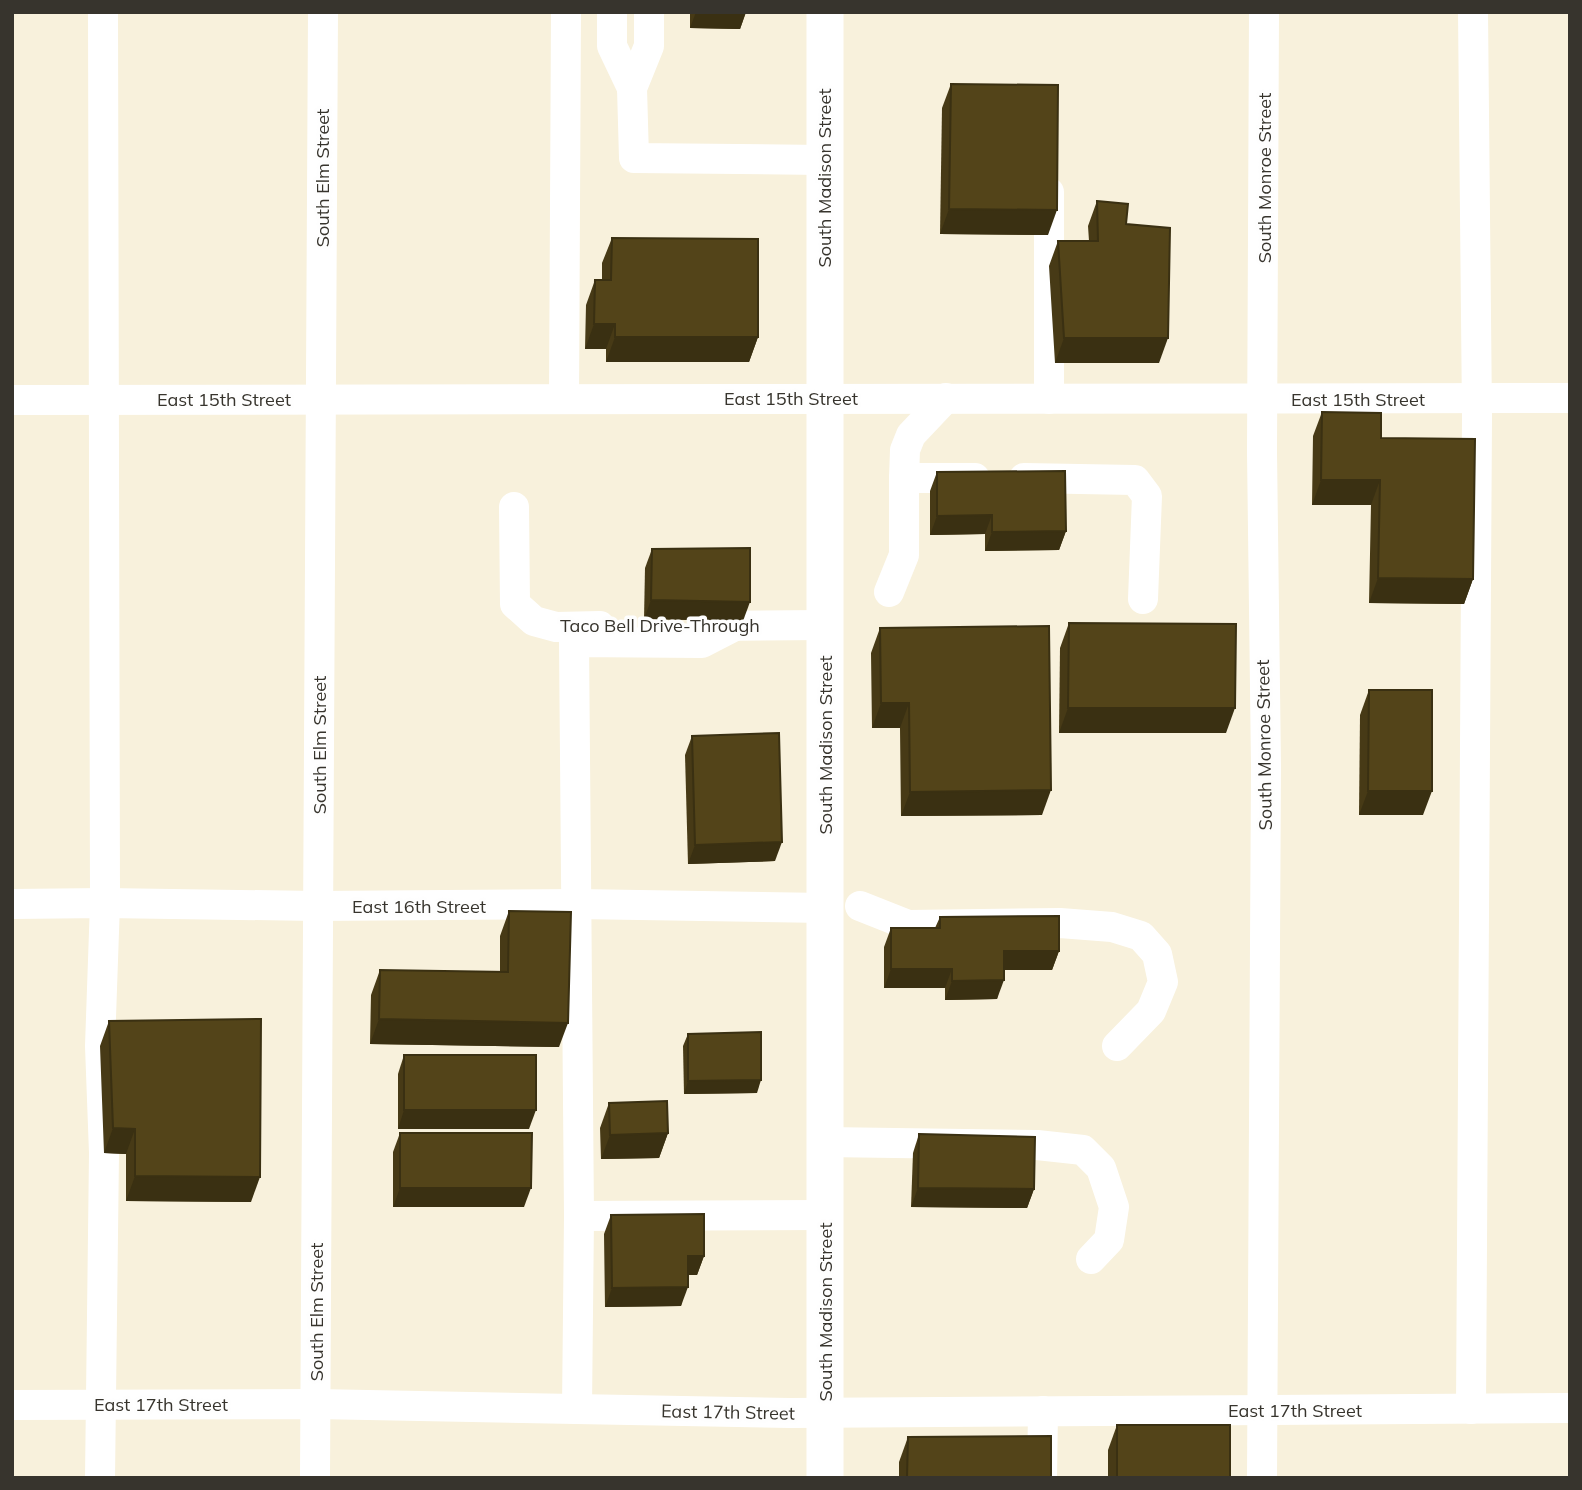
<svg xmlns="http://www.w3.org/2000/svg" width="1582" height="1490" viewBox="0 0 1582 1490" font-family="Mulish,sans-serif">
  <rect width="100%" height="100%" fill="#f8f1dc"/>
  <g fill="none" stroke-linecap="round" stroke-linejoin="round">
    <g stroke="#fff" stroke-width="30">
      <polyline points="612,12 612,46 632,88"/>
      <polyline points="649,12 649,46 632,88 634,158 824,160"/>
      <polyline points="946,398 911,435 905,450 904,478 975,478"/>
      <polyline points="564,399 566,12"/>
      <polyline points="1049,399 1049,192"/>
      <polyline points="12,400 1570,398"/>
      <polyline points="1024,478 1135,480 1147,496 1143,599"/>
      <polyline points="514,507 515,604 534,621 556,627 600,626"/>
      <polyline points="889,592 904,555 904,478"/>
      <polyline points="716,626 825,625"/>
      <polyline points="12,904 105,903 317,906 577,904 826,908"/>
      <polyline points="860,906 908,925 1060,923 1112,927 1141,936 1157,954 1163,982 1151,1011 1117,1046"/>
      <polyline points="825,1142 1037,1145 1083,1150 1101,1168 1114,1207 1109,1240 1091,1259"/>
      <polyline points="579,1216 825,1215"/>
      <polyline points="12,1405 316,1404 790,1413 1570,1408"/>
      <polyline points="577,1409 579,1216 574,642 702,643 735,626"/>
      <polyline points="1471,1409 1477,416 1473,12"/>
      <polyline points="100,1478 104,1153 100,1046 105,903 103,12"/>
      <polyline points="315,1478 323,12"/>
      <polyline points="1042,1478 1043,1411"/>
      <polyline points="1262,1478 1266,766 1262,452 1264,12"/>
    </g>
    <polyline stroke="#fff" stroke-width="37" points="825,1478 825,12"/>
  </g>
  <g fill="#473a16">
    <polygon points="690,12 746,12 740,29 690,28"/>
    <polygon points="951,84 1048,235 940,234 942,108"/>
    <polygon points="1097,201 1126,224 1159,363 1055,363 1049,266 1058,241 1089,241 1088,226"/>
    <polygon points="612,238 758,337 749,362 606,362 606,349 585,349 586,305 595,280 602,280 602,263"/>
    <polygon points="1322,412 1381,438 1473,579 1464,604 1369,603 1371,505 1312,505 1313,436"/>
    <polygon points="937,472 1066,531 1059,550 985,551 985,534 930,535 930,491"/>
    <polygon points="652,549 743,621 644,619 645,568"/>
    <polygon points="1069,623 1226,733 1059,733 1060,648"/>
    <polygon points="880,628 1042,815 901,816 900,728 872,728 871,653"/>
    <polygon points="1369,690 1423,815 1359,815 1360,715"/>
    <polygon points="692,736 775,861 688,864 685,755"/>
    <polygon points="509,911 559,1047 370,1044 371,995 380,970 500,972 500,936"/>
    <polygon points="940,917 1059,951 1052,970 1004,970 997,999 945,1000 945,988 884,988 884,947 891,928 935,928"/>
    <polygon points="109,1021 251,1202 126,1201 126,1154 104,1153 100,1046"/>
    <polygon points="688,1034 757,1093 684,1094 683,1046"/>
    <polygon points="404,1055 529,1129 398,1129 398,1074"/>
    <polygon points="609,1103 668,1133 659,1158 601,1159 600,1128"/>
    <polygon points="400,1133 524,1207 393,1207 393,1152"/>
    <polygon points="919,1134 1034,1189 1027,1208 911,1207 913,1153"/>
    <polygon points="611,1215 704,1256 697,1275 688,1275 681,1306 605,1307 604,1234"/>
    <polygon points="1117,1425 1230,1478 1108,1478 1108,1450"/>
    <polygon points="908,1437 1051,1478 899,1478 899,1462"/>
  </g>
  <g fill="#3a3012">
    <polygon points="696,12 746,12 740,29 690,28"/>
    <polygon points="949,209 1057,210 1048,235 940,234"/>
    <polygon points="594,324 615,324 606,349 585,349"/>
    <polygon points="615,337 758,337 749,362 606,362"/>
    <polygon points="1064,338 1168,338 1159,363 1055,363"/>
    <polygon points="1321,480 1380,480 1371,505 1312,505"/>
    <polygon points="992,515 985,534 930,535 937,516"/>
    <polygon points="1066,531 1059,550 985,551 992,532"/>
    <polygon points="1378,578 1473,579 1464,604 1369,603"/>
    <polygon points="651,600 750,602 743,621 644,619"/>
    <polygon points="881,703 909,703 900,728 872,728"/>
    <polygon points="1068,708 1235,708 1226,733 1059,733"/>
    <polygon points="1051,790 1042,815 901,816 910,792"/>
    <polygon points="1368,791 1432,791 1423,815 1359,815"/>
    <polygon points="782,842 775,861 688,864 695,845"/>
    <polygon points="1004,951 1059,951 1052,970 997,970"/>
    <polygon points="891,969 952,969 945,988 884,988"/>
    <polygon points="1004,980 997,999 945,1000 952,981"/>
    <polygon points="379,1019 568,1023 559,1047 370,1044"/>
    <polygon points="761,1080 757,1093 684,1094 688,1081"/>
    <polygon points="404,1110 536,1110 529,1129 398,1129"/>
    <polygon points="113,1128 135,1129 126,1154 104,1153"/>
    <polygon points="668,1133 659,1158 601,1159 610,1135"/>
    <polygon points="135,1176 260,1177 251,1202 126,1201"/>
    <polygon points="400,1188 531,1188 524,1207 393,1207"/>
    <polygon points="918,1188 1034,1189 1027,1208 911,1207"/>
    <polygon points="688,1256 704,1256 697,1275 681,1275"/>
    <polygon points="688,1287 681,1306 605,1307 612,1288"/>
  </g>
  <g fill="#534419" stroke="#3a3012" stroke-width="2">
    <polygon points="951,84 1058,85 1057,210 949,209"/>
    <polygon points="1097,201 1128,204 1126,224 1170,228 1168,338 1064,338 1058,241 1098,241"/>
    <polygon points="612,238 758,239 758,337 615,337 615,324 594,324 595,280 611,280"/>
    <polygon points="1322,412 1381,413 1381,438 1475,439 1473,579 1378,578 1380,480 1321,480"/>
    <polygon points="1065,471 1066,531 992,532 992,515 937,516 937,472"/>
    <polygon points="750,548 750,602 651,600 652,549"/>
    <polygon points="1069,623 1236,624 1235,708 1068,708"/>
    <polygon points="1049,626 1051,790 910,792 909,703 881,703 880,628"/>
    <polygon points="1369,690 1432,690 1432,791 1368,791"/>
    <polygon points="779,733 782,842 695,845 692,736"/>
    <polygon points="509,911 571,912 568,1023 379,1019 380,970 508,972"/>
    <polygon points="1059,916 1059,951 1004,951 1004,980 952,981 952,969 891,969 891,928 940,928 940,917"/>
    <polygon points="261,1019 260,1177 135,1176 135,1129 113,1128 109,1021"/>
    <polygon points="761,1032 761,1080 688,1081 688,1034"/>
    <rect x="404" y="1055" width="132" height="55"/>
    <polygon points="667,1101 668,1133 610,1135 609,1103"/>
    <polygon points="400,1133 532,1133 531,1188 400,1188"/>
    <polygon points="919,1134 1035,1137 1034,1189 918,1188"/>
    <polygon points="704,1214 704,1256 688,1256 688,1287 612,1288 611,1215"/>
    <rect x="1117" y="1425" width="113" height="53"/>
    <polygon points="1051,1436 1051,1478 907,1478 908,1437"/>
  </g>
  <g text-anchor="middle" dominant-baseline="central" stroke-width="7" stroke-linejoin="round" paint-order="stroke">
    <g font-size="18" fill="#37342d" stroke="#fefefe">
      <text transform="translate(322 178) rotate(-90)">South Elm Street</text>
      <text transform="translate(824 178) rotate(-90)">South Madison Street</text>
      <text transform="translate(1264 178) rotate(-90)">South Monroe Street</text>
      <text x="791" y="398">East 15th Street</text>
      <text x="224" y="399">East 15th Street</text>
      <text x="1358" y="399">East 15th Street</text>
      <text x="660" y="625">Taco Bell Drive-Through</text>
      <text transform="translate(319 745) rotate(-90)">South Elm Street</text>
      <text transform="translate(825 745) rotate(-90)">South Madison Street</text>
      <text transform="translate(1264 745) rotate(-91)">South Monroe Street</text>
      <text x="419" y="906">East 16th Street</text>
      <text transform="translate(316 1312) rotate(-90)">South Elm Street</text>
      <text transform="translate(825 1312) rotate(-90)">South Madison Street</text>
      <text x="161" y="1404">East 17th Street</text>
      <text x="1295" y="1410">East 17th Street</text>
      <text transform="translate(728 1412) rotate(1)">East 17th Street</text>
    </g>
  </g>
  <rect width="1582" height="1490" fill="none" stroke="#37342d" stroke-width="28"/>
</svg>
